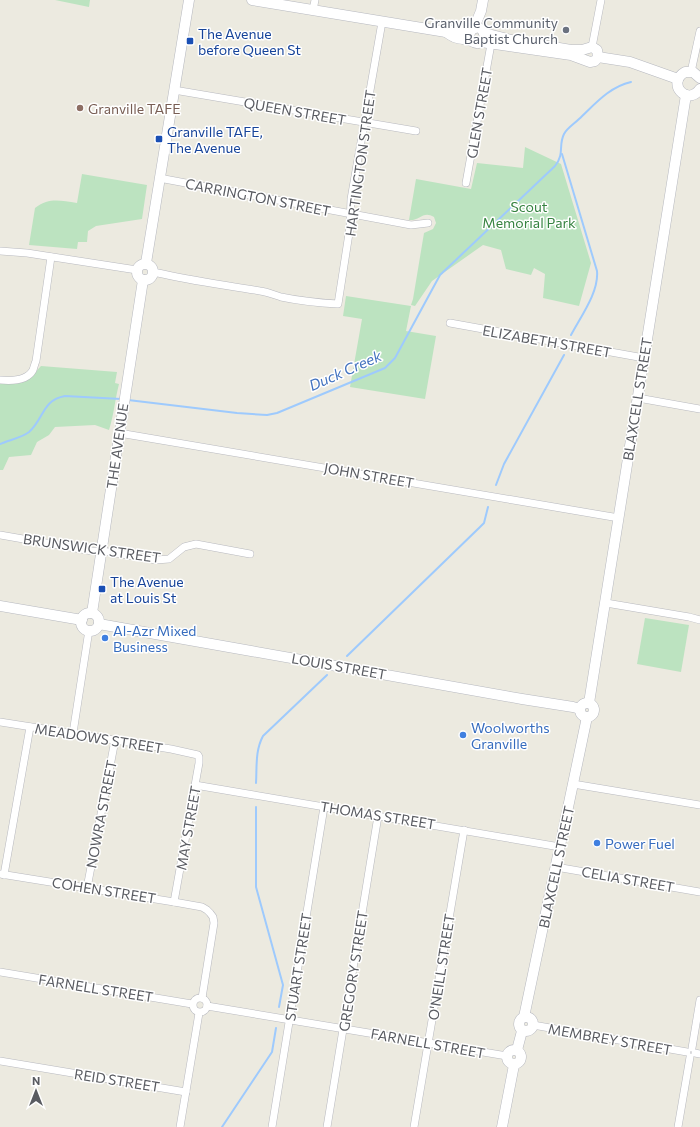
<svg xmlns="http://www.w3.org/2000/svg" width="700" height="1127" viewBox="0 0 700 1127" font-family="Commissioner,sans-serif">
  <rect width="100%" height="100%" fill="#eceae0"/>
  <g fill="#bce3c0">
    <polygon points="55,0 90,0 89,7"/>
    <path d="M525 147 561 164 591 263 579 306 543 298 545 274 534 268 531 275 506 269 501 250 483 245 432 281 415 306 411 305 413 299 424 233 433 229 436 223 434 217C423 210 420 221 409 220L416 179 471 189 477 163 523 168Z"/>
    <path d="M82 174 147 185 142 219 96 226 88 231 87 242H78L77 249 29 245 35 208C50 197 60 201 77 203Z"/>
    <polygon points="346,296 411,306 406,331 436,336 425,399 350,387 362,319 343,316"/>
    <path d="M41 366 117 372 115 383 119 384C115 399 114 415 109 430L95 425 55 427 49 435 37 442 31 455 9 457 3 470H0V382L31 377Z"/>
    <polygon points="645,618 689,625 681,672 637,664"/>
  </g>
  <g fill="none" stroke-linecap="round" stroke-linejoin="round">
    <g stroke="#9ecafd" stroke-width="2">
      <path d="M562 154 597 271C599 292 581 316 571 335"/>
      <path d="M128 400 237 413 267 415 277 413 385 368 395 358 440 275 555 166C565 153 558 146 564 134 567 128 574 124 579 119 595 104 609 87 631 82"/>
      <path d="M0 444C9 440 21 438 29 432 44 419 42 400 65 396L121 399"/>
      <polyline points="496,485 504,464 564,355"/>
      <polyline points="347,656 480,527 484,523 488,507"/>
      <path d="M256 783C257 767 255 751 263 736L327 675"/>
      <polyline points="256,807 256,887 283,985 279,1007"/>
      <polyline points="222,1127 272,1052 276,1028"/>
    </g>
    <g stroke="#b8b9bf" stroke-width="8">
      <g id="street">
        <polyline points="313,10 315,0"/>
        <polyline points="592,47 601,0"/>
        <polyline points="691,72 700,31"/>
        <polyline points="174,90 416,131"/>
        <polyline points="159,178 411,225 428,223"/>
        <polyline points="466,183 491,44"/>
        <polyline points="0,251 27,253 137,270"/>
        <path d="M153 273H158C192 281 226 285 260 291 268 292 274 295 281 297 300 301 319 303 338 304L350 227 351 199 382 22"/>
        <polyline points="450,323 644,358"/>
        <path d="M0 380C10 381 27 381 33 370 34 367 35 363 36 361L51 257"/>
        <polyline points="638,398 700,409"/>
        <polyline points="119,433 619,518"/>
        <polyline points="0,535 92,551 110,552 156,560 169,559 184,547 196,544 250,554"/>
        <polyline points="606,603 689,617 700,620"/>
        <polyline points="0,722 171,749 198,755 199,757 199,763 174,902"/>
        <polyline points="73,733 89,630"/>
        <polyline points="573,784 700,805"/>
        <polyline points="195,785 560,847"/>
        <polyline points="556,867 700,892"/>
        <polyline points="0,874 174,902 202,907 207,910 210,913 213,917 214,923 202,998"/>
        <polyline points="4,875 30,727"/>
        <polyline points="87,888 115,740"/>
        <polyline points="0,972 192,1004"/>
        <circle cx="200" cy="1005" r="7"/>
        <polyline points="207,1006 507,1056"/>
        <polyline points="533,1025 687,1052"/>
        <polyline points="692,1048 700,1000"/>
        <polyline points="695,1053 700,1054"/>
        <polyline points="0,1061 186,1092"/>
        <polyline points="180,1127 199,1013"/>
        <polyline points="272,1127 324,807"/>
        <polyline points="327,1127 378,816"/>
        <polyline points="414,1127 464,830"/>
        <polyline points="678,1127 690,1057"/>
      </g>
    </g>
    <g stroke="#b6b8bf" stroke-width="11">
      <g id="secondary">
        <path d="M252 0 446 32C449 34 452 36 454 37 459 39 465 39 470 40 473 42 475 44 479 43 488 40 485 29 477 27L471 30 469 36 471 41"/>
        <polyline points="474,28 481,11 483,0"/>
        <polyline points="446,32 456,30 472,29"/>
        <polyline points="481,42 571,55 590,62 595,61 598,57 597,50 592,47 582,50 571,50 511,40 484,33"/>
        <polyline points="598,57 630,62 678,79"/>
        <path d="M700 78 693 72H685C666 83 687 107 700 89"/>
        <polyline points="146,263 189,0"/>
        <circle cx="145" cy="272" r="8"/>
        <polyline points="0,606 82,620"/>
        <polyline points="92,613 143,280"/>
        <circle cx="90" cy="622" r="9"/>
        <polyline points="99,624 522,699 573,707 580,709"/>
        <circle cx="587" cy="710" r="7"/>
        <polyline points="589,703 686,95"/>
        <circle cx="526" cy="1024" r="7"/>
        <polyline points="524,1017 587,717"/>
        <circle cx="514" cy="1057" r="7"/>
        <polyline points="517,1050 522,1031"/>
        <polyline points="502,1127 514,1065"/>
      </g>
    </g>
    <use href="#street" stroke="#fff" stroke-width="7"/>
    <use href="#secondary" stroke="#fff" stroke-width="10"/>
  </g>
  <circle fill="#6b7280" stroke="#fff" stroke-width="1.5" cx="566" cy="30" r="4"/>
  <g fill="#1a4fb4" stroke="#fff" stroke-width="1.5">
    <rect x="186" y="37" width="8" height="8" rx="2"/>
    <rect x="155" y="135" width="8" height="8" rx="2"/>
    <rect x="98" y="585" width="8" height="8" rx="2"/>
  </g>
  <circle fill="#8d6e63" stroke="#fff" stroke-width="1.5" cx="80" cy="108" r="4"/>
  <g fill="#3f7fe0" stroke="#fff" stroke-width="1.5">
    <circle cx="105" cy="638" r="4"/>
    <circle cx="463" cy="735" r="4"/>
    <circle cx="597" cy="843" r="4"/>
  </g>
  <g text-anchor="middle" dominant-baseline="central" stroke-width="3" stroke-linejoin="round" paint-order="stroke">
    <g font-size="14" fill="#5b616d" stroke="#fff" text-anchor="end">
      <text x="558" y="22">Granville Community<tspan x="558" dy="16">Baptist Church</tspan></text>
    </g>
    <g font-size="14" fill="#164399" stroke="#fff" text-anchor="start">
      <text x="198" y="33">The Avenue<tspan x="198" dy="16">before Queen St</tspan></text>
      <text x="167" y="131">Granville TAFE,<tspan x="167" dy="16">The Avenue</tspan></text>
      <text x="110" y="581">The Avenue<tspan x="110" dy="16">at Louis St</tspan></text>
    </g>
    <g font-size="14" fill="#785e54" stroke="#fff" text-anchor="start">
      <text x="88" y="108">Granville TAFE</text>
    </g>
    <g font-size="14" fill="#595b61" stroke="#fff">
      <text transform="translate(295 111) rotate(10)">QUEEN STREET</text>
      <text transform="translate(479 113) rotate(-80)">GLEN STREET</text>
      <text transform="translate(360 163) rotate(-82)">HARTINGTON STREET</text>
      <text transform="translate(258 197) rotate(11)">CARRINGTON STREET</text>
      <text transform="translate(547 341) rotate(10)">ELIZABETH STREET</text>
      <text transform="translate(637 399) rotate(-81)">BLAXCELL STREET</text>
      <text transform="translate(117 446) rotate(-82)">THE AVENUE</text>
      <text transform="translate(369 475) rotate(10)">JOHN STREET</text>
      <text transform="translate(92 548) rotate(8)">BRUNSWICK STREET</text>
      <text transform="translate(339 666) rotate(10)">LOUIS STREET</text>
      <text transform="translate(99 738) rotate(9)">MEADOWS STREET</text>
      <text transform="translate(101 814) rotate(-79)">NOWRA STREET</text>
      <text transform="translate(378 815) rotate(9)">THOMAS STREET</text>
      <text transform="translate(188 828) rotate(-80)">MAY STREET</text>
      <text transform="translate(556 867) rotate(-78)">BLAXCELL STREET</text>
      <text transform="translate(628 879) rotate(10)">CELIA STREET</text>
      <text transform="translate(104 890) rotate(9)">COHEN STREET</text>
      <text transform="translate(298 967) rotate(-81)">STUART STREET</text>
      <text transform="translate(441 967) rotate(-81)">O'NEILL STREET</text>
      <text transform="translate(353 971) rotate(-81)">GREGORY STREET</text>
      <text transform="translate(96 988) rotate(9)">FARNELL STREET</text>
      <text transform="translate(610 1039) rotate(10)">MEMBREY STREET</text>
      <text transform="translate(428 1043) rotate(10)">FARNELL STREET</text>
      <text transform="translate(117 1080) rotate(9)">REID STREET</text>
    </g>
    <g font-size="14" fill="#368341" stroke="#fff">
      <text x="529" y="206">Scout<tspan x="529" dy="16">Memorial Park</tspan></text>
    </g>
    <g font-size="14" fill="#366cbe" stroke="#fff" text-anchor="start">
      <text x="113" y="630">Al-Azr Mixed<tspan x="113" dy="16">Business</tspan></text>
      <text x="471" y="727">Woolworths<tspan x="471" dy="16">Granville</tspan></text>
      <text x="605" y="843">Power Fuel</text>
    </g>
    <g font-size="15" font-style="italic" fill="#4272bf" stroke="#fff">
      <text transform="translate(345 370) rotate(-24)">Duck Creek</text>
    </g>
  </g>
  <g transform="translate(36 1091)" stroke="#ffffff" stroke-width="3" paint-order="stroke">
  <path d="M0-3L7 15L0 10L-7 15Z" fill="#595b61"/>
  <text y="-6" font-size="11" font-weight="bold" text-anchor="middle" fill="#595b61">N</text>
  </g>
</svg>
